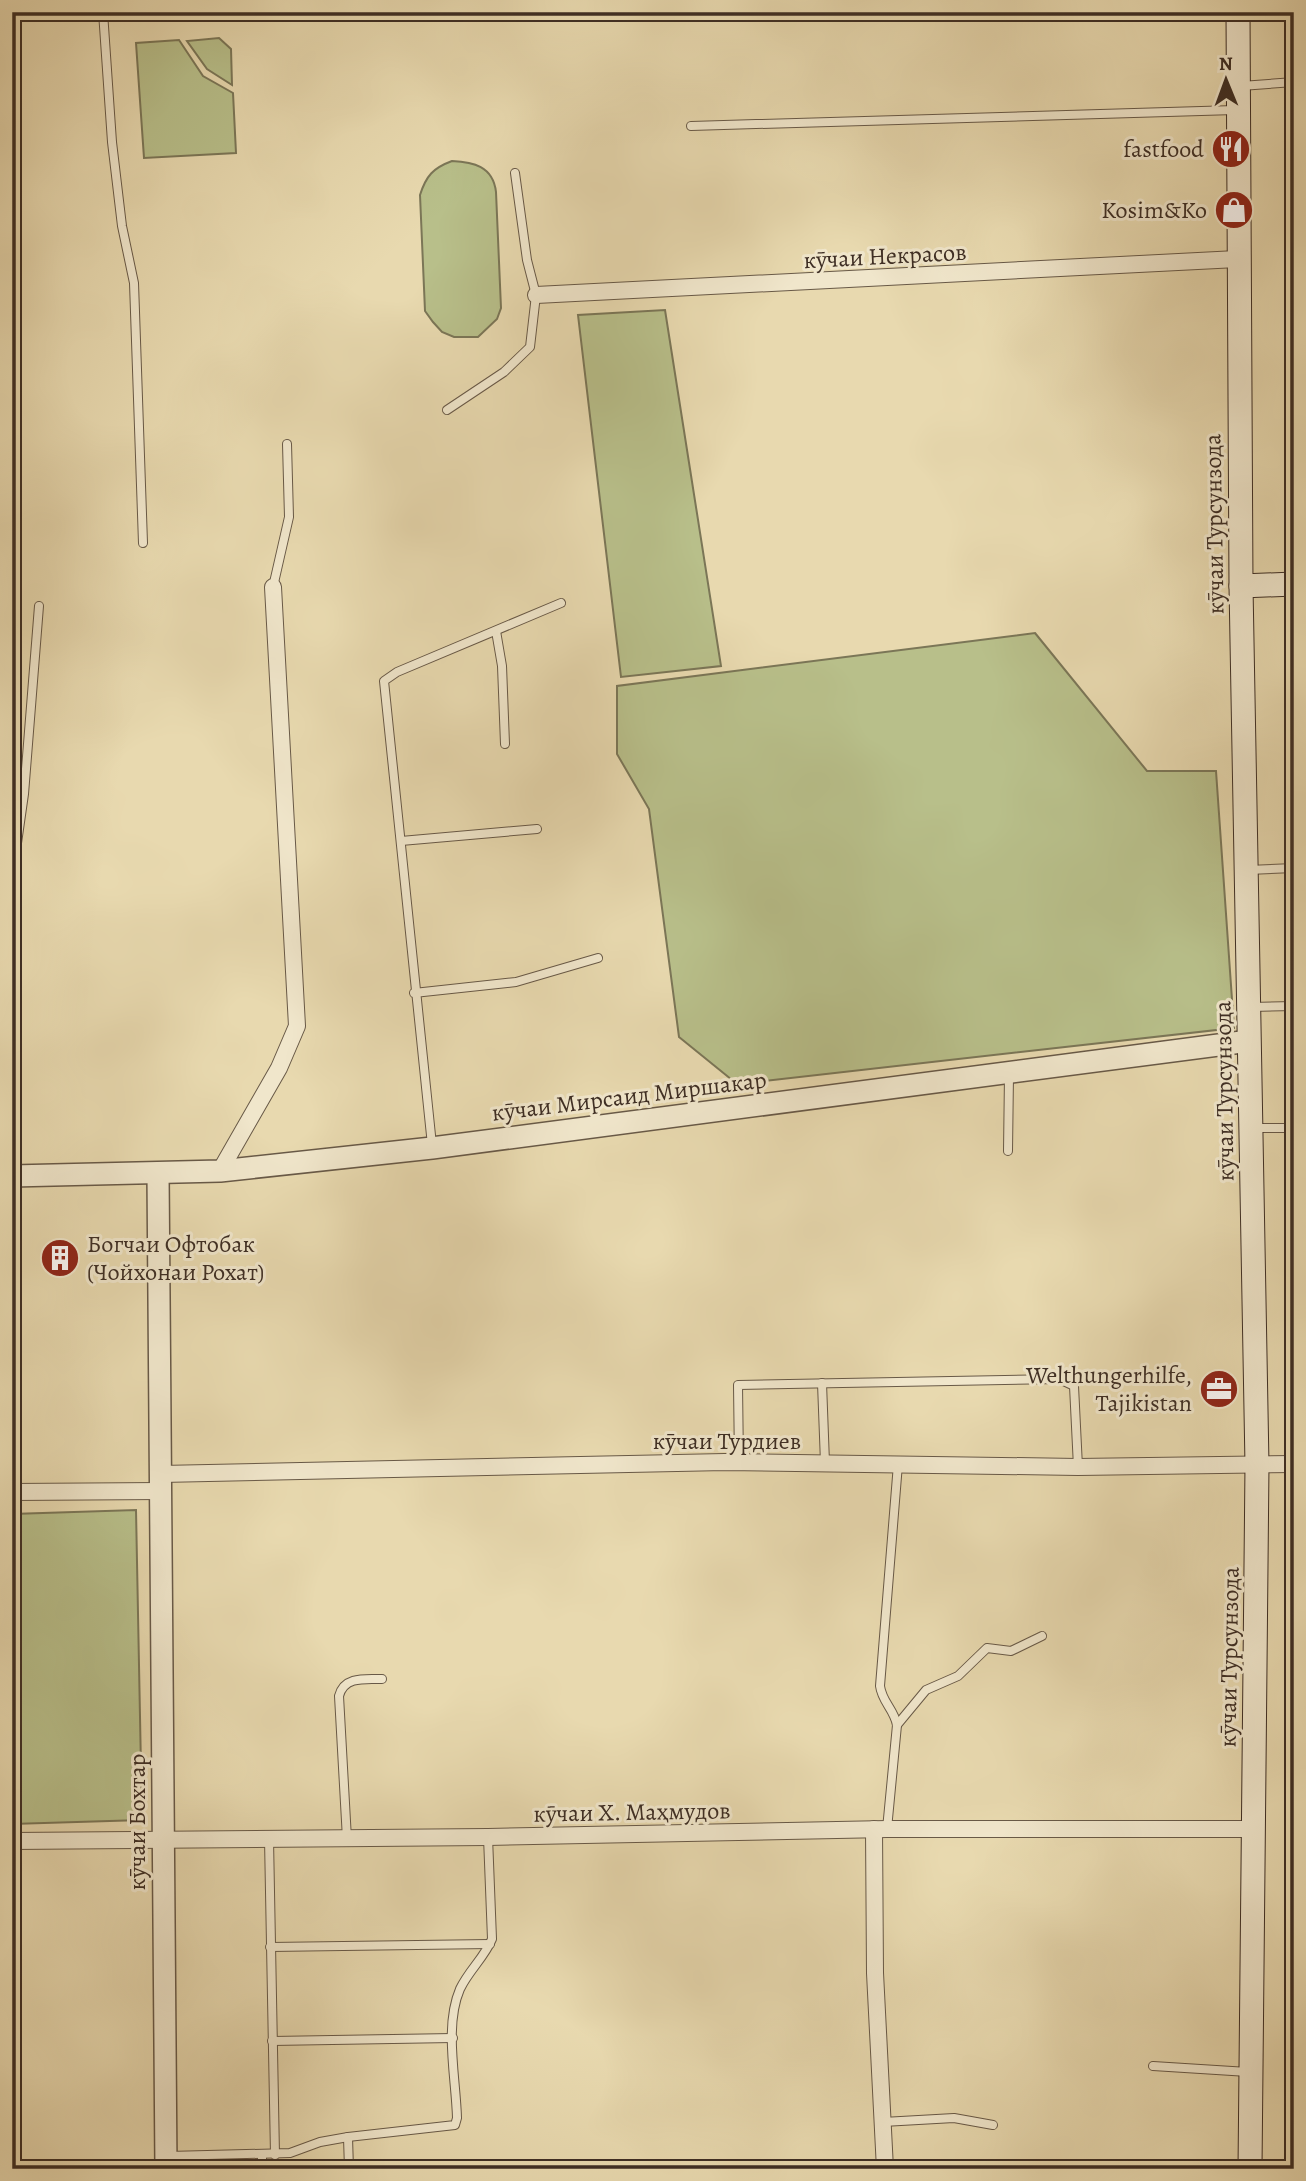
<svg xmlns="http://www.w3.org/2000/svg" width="1306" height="2181" viewBox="0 0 1306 2181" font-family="Alegreya,serif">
  <rect width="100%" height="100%" fill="#e8d9af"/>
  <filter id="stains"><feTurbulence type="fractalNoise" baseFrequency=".00286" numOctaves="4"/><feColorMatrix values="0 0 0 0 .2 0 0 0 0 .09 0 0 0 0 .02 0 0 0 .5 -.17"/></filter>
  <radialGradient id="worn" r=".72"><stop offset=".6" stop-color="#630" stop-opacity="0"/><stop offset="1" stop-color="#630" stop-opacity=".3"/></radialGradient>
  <g fill="#b8bf8a" stroke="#7b7657" stroke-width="2">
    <polygon points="219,38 231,49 232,85 207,69 187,41"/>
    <polygon points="179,40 203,76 233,93 236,153 144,158 136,43"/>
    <path d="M452 161C473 162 493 166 496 192L501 308 497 319 478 337H454L442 332 433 322 425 311 420 195C426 176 433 168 452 161Z"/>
    <polygon points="665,310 721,666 621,677 578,315"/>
    <polygon points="1035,633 1147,771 1216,771 1234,1028 737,1084 679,1037 649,809 617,754 617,686"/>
    <polygon points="136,1510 142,1820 12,1824 12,1514"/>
  </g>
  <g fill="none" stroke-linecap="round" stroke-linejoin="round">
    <g stroke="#685947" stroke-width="10">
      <g id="service">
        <polyline points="103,12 112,142 122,226 134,283 143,543"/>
        <polyline points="1241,86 1294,82"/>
        <polyline points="691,126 1235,110"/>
        <polyline points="447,410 504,372 530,347 536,295 527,260 515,173"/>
        <polyline points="273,587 289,517 287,444"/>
        <polyline points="496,631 502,666 505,744"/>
        <polyline points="401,841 537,829"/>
        <polyline points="1248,870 1294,868"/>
        <polyline points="12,878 24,794 39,606"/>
        <polyline points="414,993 516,982 598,958"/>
        <polyline points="1251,1007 1294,1006"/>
        <polyline points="1251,1128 1294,1128"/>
        <polyline points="432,1145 384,681 397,672 561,603"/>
        <polyline points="1008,1151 1009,1075"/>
        <polyline points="822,1383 825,1463"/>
        <polyline points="739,1463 738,1385 1059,1379 1074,1386 1078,1467"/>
        <polyline points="897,1725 926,1690 958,1676 987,1648 1011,1651 1042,1636"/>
        <path d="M887 1829 897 1725C894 1709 882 1702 880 1686L898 1464"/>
        <polyline points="269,1839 275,2155"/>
        <path d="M347 1839 339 1696C344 1676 365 1679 382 1679"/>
        <polyline points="270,1947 490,1944"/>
        <polyline points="272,2041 453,2038"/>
        <polyline points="1153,2066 1248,2072"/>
        <polyline points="883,2122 954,2118 993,2125"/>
        <polyline points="348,2137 349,2169"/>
        <polyline points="262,2155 262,2169"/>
        <path d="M168 2156 290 2153 320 2142 348 2137 455 2125 457 2118C456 2078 444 2026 460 1989 469 1970 484 1958 492 1939L488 1837"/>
      </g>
    </g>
    <g stroke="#685947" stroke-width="18">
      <g id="minor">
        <polyline points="536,295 1237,259"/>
        <polyline points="220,1171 279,1068 297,1026 273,587"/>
        <polyline points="161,1474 725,1462 1078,1467 1294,1464"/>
        <polyline points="12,1492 161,1491"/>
        <polyline points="874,1829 875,1973 885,2169"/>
        <polyline points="12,1841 488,1837 887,1829 1253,1829"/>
      </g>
    </g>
    <g stroke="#685947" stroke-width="24">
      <g id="tertiary">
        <polyline points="158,1173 166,2169"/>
        <polyline points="12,1176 220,1171 432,1148 1249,1041"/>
      </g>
    </g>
    <g stroke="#3e2e24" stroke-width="25">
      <g id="secondary">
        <polyline points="1238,12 1241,586 1257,1465 1250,2169"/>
        <polyline points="1241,586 1294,584"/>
      </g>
    </g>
    <use href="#service" stroke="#f0e6cb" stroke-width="8"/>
    <use href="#minor" stroke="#f0e6cb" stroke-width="16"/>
    <use href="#tertiary" stroke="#f0e6cb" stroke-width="21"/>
    <use href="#secondary" stroke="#f0e6cb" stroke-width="23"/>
  </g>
  <defs>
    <g id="restaurant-disc" transform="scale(2.0125)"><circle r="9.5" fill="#8f2418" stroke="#f0e6cb"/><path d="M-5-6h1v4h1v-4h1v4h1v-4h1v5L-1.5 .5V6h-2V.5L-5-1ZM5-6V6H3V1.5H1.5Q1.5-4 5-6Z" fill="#fff"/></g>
    <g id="shop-disc" transform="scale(2.0125)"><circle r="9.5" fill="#8f2418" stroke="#f0e6cb"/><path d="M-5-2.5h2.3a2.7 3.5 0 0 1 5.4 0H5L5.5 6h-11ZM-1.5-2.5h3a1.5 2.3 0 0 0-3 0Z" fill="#fff"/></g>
    <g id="building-disc" transform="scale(2.0125)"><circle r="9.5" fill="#8f2418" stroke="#f0e6cb"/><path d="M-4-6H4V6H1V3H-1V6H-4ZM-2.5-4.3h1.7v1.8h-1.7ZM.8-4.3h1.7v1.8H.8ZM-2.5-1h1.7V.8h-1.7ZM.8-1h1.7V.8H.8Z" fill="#fff"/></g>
    <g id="office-disc" transform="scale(2.0125)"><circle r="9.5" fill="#8f2418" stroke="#f0e6cb"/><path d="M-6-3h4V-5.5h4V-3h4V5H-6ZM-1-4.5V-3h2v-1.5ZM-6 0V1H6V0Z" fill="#fff"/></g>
  </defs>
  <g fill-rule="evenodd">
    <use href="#restaurant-disc" x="1231" y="149"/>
    <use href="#shop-disc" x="1234" y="210"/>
    <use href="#building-disc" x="60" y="1258"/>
    <use href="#office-disc" x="1219" y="1389"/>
  </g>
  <g text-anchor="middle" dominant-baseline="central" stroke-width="6" stroke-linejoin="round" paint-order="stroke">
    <g font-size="24" fill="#3e2e24" stroke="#f0e6cb" text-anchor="end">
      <text x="1204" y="149">fastfood</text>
      <text x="1207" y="210">Kosim&amp;Ko</text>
      <text x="87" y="1244" text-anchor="start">Богчаи Офтобак<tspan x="87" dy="28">(Чойхонаи Рохат)</tspan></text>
      <text x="1192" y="1375">Welthungerhilfe,<tspan x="1192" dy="28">Tajikistan</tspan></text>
    </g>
    <g font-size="24" fill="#3e2e24" stroke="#f0e6cb">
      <text transform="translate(885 256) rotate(-3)">кӯчаи Некрасов</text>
      <text transform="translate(1214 524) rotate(-91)">кӯчаи Турсунзода</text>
      <text transform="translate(1224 1091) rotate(-91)">кӯчаи Турсунзода</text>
      <text transform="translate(629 1096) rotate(-7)">кӯчаи Мирсаид Миршакар</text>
      <text x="727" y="1441">кӯчаи Турдиев</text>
      <text transform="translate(1229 1657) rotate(-89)">кӯчаи Турсунзода</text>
      <text transform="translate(632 1812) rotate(-1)">кӯчаи Х. Маҳмудов</text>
      <text transform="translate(137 1822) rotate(-90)">кӯчаи Бохтар</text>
    </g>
  </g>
  <rect width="1306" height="2181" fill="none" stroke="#e8d9af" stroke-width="42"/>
  <rect x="14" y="14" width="1278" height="2153" fill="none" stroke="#3e2e24" stroke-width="3.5"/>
  <rect x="21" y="21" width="1264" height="2139" fill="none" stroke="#3e2e24" stroke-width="2"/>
  <g transform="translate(1226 80) rotate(359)" stroke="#f0e6cb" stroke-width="5" paint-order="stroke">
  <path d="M0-5L12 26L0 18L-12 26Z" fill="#3e2e24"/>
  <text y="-10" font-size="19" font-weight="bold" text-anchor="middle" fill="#3e2e24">N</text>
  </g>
  <rect width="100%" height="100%" filter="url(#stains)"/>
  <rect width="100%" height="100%" fill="url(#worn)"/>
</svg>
